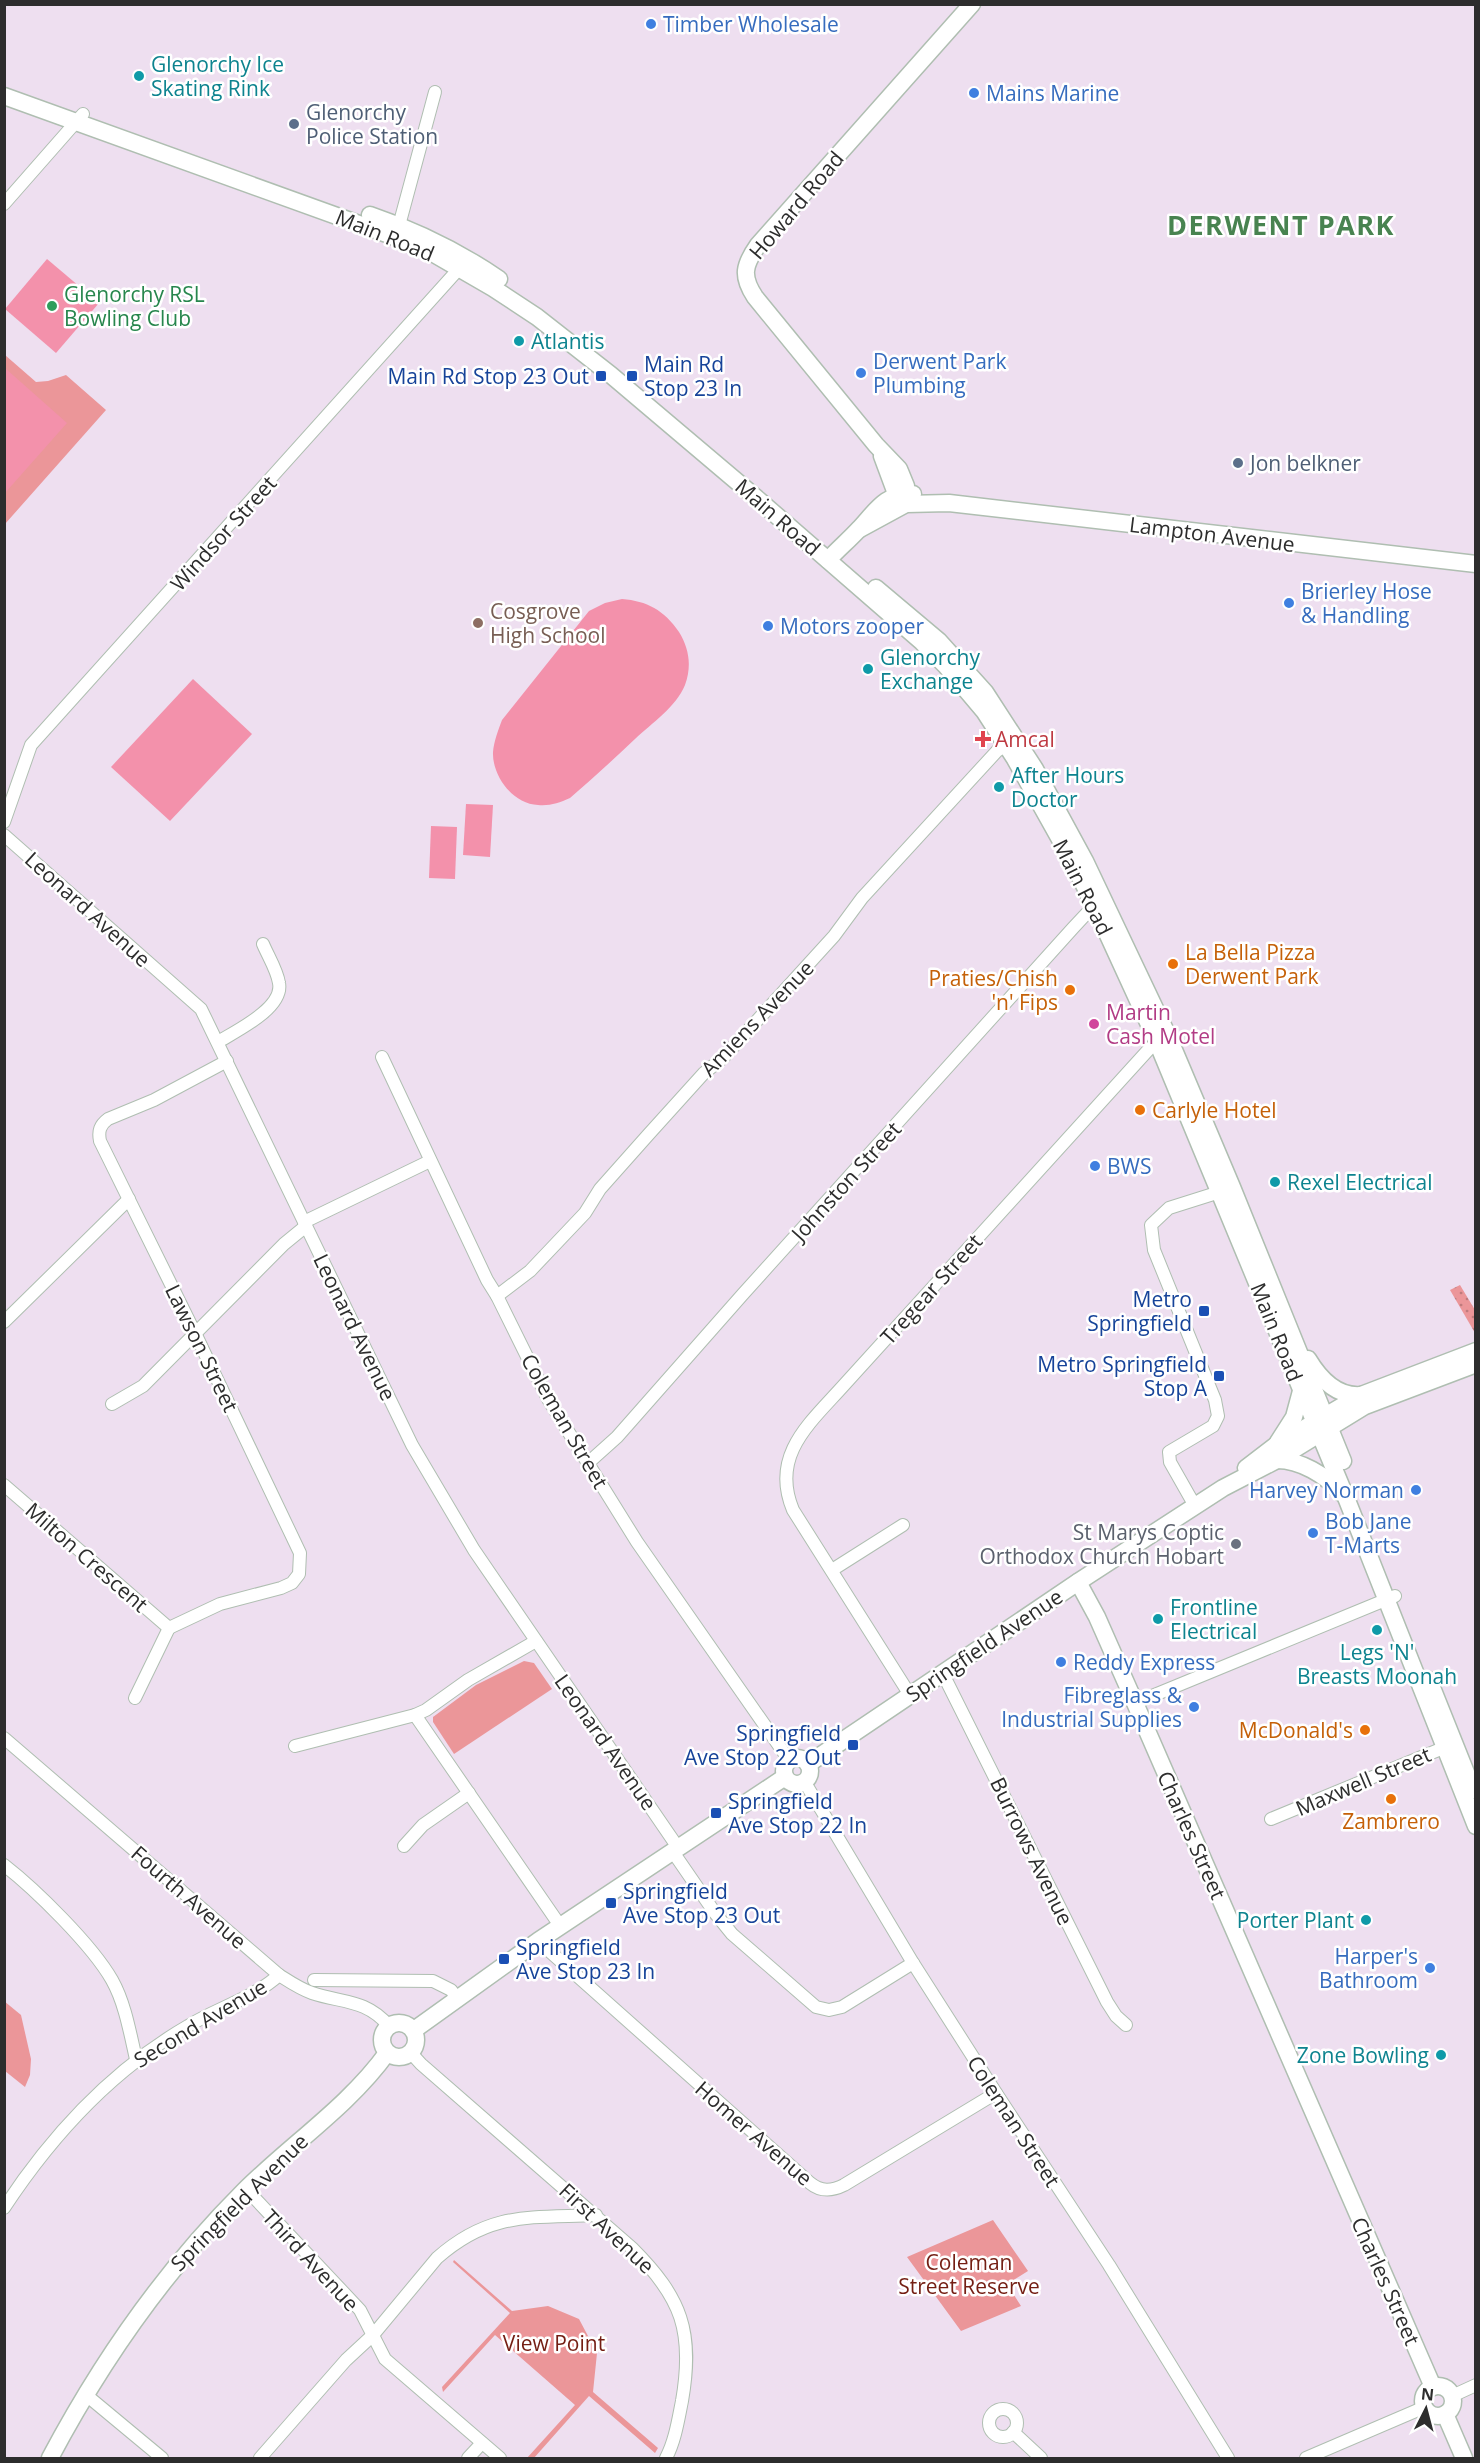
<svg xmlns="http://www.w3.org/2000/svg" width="1480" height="2463" viewBox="0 0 1480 2463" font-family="'Open Sans',sans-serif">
  <defs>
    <pattern id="grass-dots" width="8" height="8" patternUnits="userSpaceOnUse" patternTransform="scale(1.5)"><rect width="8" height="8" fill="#eb9699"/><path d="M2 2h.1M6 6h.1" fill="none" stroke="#bf7b7d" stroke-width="1.8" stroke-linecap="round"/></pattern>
  </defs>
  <rect width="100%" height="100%" fill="#eedff0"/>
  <polygon fill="url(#grass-dots)" points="1460,1285 1475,1310 1475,1333 1450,1290"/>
  <g fill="#eb9699">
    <polygon points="5,355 36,382 48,381 66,375 106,410 5,524"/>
    <polygon points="524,1661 534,1663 552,1689 454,1754 433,1722 433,1717 476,1685"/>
    <polygon points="4,2001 21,2015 31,2059 30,2075 25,2087 5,2071"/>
    <polygon points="993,2220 1028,2271 1007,2284 1021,2306 961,2331 907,2257"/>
    <polygon points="454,2260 512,2311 548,2306 579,2319 597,2353 593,2392 658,2448 655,2453 589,2396 534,2458 527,2458 575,2405 495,2335 443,2392 442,2387 510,2313 453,2262"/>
  </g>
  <g fill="#f391ab">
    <polygon points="47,259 99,303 56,353 5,309"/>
    <polygon points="5,368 67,423 5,493"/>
    <path d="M622 599C647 601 664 610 679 632 689 648 692 666 685 685 676 707 652 723 635 739 614 759 592 779 570 798 559 803 550 806 538 805 513 804 492 776 493 752 494 741 498 731 502 720L589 611 605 603Z"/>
    <polygon points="193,679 252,734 170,821 111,767"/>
    <polygon points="466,804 493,805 490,857 463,855"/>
    <polygon points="431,826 457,827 455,879 429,878"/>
  </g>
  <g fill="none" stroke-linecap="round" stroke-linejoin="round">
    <g stroke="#afbeb1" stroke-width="14">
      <g id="street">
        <polyline points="4,204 83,114"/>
        <polyline points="397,233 435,92"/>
        <polyline points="4,822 31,745 465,262"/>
        <polyline points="4,835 201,1009 412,1445 474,1550 679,1849"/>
        <path d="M218 1042C236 1031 284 1008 279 983 277 970 268 956 263 944"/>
        <polyline points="382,1057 487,1280 497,1296 548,1399 637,1542 789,1760"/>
        <polyline points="304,1222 430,1161"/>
        <polyline points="497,1296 530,1271 585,1213 600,1189 648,1135 704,1073 723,1058 834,936 862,898 997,751 1011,742"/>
        <polyline points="4,1322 129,1199"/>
        <polyline points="112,1404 143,1386 284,1244 306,1226"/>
        <polyline points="588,1463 617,1437 743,1294 1073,928 1087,913 1103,905"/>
        <path d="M4 1485 169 1628 220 1604 281 1588 292 1583 299 1574 300 1553 195 1333 100 1141C98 1131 100 1125 108 1119L154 1100 227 1061"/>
        <polyline points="1195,1506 1170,1462 1169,1452 1213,1426 1218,1416 1215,1400 1154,1250 1151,1225 1169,1208 1226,1190"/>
        <polyline points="832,1570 903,1525"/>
        <polyline points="943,1674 1107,2002 1116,2016 1126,2025"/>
        <path d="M910 1695 793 1510C770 1455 810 1423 844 1385L1150 1048 1164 1040"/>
        <polyline points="135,1698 169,1628"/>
        <polyline points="1135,1703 1395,1596"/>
        <polyline points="415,1715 561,1927"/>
        <path d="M4 1738 279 1975C290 1982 300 1989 312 1993 342 2003 366 1999 389 2026"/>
        <polyline points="295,1746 415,1715 426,1710 468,1680 536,1641"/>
        <polyline points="804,1781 913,1963 996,2093 1109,2265 1228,2458"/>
        <polyline points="1271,1819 1453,1744"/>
        <polyline points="404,1846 423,1825 469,1793"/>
        <polyline points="673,1852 715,1913 732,1934 816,2007 829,2010 842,2007 913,1963"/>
        <path d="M4 1865C36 1890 92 1945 112 1980 125 2003 130 2033 136 2059"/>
        <path d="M538 1941 810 2183C821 2192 832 2191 844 2185L996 2093"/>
        <polyline points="314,1980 433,1981 451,1990 457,1998"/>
        <path d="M411 2053 421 2064 632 2248C682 2298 694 2332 682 2401 678 2421 675 2441 666 2458"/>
        <polyline points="246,2189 360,2310 385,2359 500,2458"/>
        <path d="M4 2208C52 2135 112 2070 188 2026 217 2008 254 1998 279 1975"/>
        <polyline points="85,2394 162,2458"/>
        <polyline points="1452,2396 1476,2385"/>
        <circle cx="1003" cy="2423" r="14"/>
        <polyline points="1013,2432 1041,2458"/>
        <path d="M260 2458 346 2360 373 2335 437 2258C490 2211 531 2218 596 2215"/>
        <polyline points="468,2458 482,2443"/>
        <polyline points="1306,2458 1425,2407"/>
      </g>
    </g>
    <g stroke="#afbeb1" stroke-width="19">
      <g id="secondary">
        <polyline points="4,96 395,237 429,251 493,288 537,317 611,375 761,502 922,642 946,666 984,711 1015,759 1071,859 1096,909 1157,1042 1347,1500 1476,1826"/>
        <path d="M370 215C417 231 458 251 499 279"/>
        <polyline points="882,456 895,491 903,503"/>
        <path d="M906 504V486L899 469 876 445 755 297C741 276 744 265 758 245L972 4"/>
        <polyline points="860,529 906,504 949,503 1476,564"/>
        <path d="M828 560C838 549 849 540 859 529 876 511 885 493 913 494"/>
        <polyline points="876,588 939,641 985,692 1035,769 1085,861 1169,1038 1232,1187 1343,1461"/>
        <path d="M1308 1359C1320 1379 1337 1397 1361 1395"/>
        <polyline points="1278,1442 1294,1417 1301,1391"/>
        <path d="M1277 1460C1300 1460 1326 1475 1341 1493"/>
        <polyline points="1246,1468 1276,1445 1361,1395 1476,1351"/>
        <polyline points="1078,1582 1097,1617 1135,1703 1433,2387"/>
        <polyline points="1429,1680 1473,1790"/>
        <circle cx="797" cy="1771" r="13"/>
        <polyline points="808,1764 1078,1582 1223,1488 1277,1460 1365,1406 1476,1364"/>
        <circle cx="399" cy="2040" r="17"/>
        <polyline points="414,2030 538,1941 785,1777"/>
        <circle cx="1438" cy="2401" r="15"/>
        <polyline points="1445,2414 1464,2458"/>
        <path d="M50 2458C102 2360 165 2270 244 2191 290 2145 349 2106 387 2053"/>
      </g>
    </g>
    <use href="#street" stroke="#fff" stroke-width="12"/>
    <use href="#secondary" stroke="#fff" stroke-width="16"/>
  </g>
  <g fill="#3f7fe0" stroke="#fff" stroke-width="2">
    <circle cx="651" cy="24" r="6"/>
    <circle cx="974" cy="93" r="6"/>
    <circle cx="861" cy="373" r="6"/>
    <circle cx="1289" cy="603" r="6"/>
    <circle cx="768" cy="626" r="6"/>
    <circle cx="1095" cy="1166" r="6"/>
    <circle cx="1416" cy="1490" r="6"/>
    <circle cx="1313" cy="1533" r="6"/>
    <circle cx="1061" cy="1662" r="6"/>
    <circle cx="1194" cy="1707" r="6"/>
    <circle cx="1430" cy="1968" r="6"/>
  </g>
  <g fill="#0f9aa8" stroke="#fff" stroke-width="2">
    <circle cx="139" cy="76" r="6"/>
    <circle cx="519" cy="341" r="6"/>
    <circle cx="868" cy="669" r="6"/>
    <circle cx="999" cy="787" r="6"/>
    <circle cx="1275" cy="1182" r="6"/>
    <circle cx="1158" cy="1619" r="6"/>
    <circle cx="1377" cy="1630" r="6"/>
    <circle cx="1366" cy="1920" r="6"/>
    <circle cx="1441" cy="2055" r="6"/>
  </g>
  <g fill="#5c6f8a" stroke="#fff" stroke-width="2">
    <circle cx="294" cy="124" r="6"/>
    <circle cx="1238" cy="463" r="6"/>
  </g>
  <circle fill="#2e9e5b" stroke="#fff" stroke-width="2" cx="52" cy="306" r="6"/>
  <g fill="#1a4fb4" stroke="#fff" stroke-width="2">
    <rect x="595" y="370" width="12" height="12" rx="3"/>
    <rect x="626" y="370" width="12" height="12" rx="3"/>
    <rect x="1198" y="1305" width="12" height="12" rx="3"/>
    <rect x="1213" y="1370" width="12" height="12" rx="3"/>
    <rect x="847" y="1739" width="12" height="12" rx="3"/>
    <rect x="710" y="1807" width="12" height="12" rx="3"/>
    <rect x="605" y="1897" width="12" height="12" rx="3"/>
    <rect x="498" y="1953" width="12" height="12" rx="3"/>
  </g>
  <circle fill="#8d6e63" stroke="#fff" stroke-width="2" cx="478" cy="623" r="6"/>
  <path fill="#e0444e" stroke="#fff" stroke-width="2" d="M980 730h6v6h6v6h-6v6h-6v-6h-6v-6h6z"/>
  <g fill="#e8710a" stroke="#fff" stroke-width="2">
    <circle cx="1173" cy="964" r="6"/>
    <circle cx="1070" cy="990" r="6"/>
    <circle cx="1140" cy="1110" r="6"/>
    <circle cx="1365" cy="1730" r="6"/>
    <circle cx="1391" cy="1799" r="6"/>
  </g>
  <circle fill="#d1479c" stroke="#fff" stroke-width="2" cx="1094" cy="1024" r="6"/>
  <circle fill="#6b7280" stroke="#fff" stroke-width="2" cx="1236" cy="1544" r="6"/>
  <g text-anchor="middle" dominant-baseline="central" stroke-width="5" stroke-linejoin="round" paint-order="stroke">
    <g font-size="21" fill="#366cbe" stroke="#fff" text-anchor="start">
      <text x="663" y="24">Timber Wholesale</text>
      <text x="986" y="93">Mains Marine</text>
      <text x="873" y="361">Derwent Park<tspan x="873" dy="24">Plumbing</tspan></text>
      <text x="1301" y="591">Brierley Hose<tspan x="1301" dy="24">&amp; Handling</tspan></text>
      <text x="780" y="626">Motors zooper</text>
      <text x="1107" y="1166">BWS</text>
      <text x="1404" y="1490" text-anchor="end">Harvey Norman</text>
      <text x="1325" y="1521">Bob Jane<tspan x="1325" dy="24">T-Marts</tspan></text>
      <text x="1073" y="1662">Reddy Express</text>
      <text x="1182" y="1695" text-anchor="end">Fibreglass &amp;<tspan x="1182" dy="24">Industrial Supplies</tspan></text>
      <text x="1418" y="1956" text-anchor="end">Harper's<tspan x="1418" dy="24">Bathroom</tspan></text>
    </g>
    <g font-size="21" fill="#0d838f" stroke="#fff" text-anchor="start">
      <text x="151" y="64">Glenorchy Ice<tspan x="151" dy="24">Skating Rink</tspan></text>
      <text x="531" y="341">Atlantis</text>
      <text x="880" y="657">Glenorchy<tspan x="880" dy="24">Exchange</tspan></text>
      <text x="1011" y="775">After Hours<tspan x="1011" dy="24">Doctor</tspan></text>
      <text x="1287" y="1182">Rexel Electrical</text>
      <text x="1170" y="1607">Frontline<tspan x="1170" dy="24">Electrical</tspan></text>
      <text x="1377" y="1652" text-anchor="middle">Legs 'N'<tspan x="1377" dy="24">Breasts Moonah</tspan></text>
      <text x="1354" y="1920" text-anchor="end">Porter Plant</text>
      <text x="1429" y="2055" text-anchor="end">Zone Bowling</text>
    </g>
    <g font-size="21" fill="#4e5e75" stroke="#fff" text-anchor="start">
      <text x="306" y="112">Glenorchy<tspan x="306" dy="24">Police Station</tspan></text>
      <text x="1250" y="463">Jon belkner</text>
    </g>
    <g font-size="21" fill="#2d2d2d" stroke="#fff">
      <text transform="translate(796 205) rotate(-50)">Howard Road</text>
      <text transform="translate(385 235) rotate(22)">Main Road</text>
      <text transform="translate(778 517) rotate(41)">Main Road</text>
      <text transform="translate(223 533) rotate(-48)">Windsor Street</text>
      <text transform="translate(1212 534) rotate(7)">Lampton Avenue</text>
      <text transform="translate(1083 887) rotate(63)">Main Road</text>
      <text transform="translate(88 909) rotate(42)">Leonard Avenue</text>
      <text transform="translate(757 1018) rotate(-46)">Amiens Avenue</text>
      <text transform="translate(846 1181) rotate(-48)">Johnston Street</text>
      <text transform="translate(931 1289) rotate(-48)">Tregear Street</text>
      <text transform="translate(355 1327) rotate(64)">Leonard Avenue</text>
      <text transform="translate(1277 1332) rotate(68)">Main Road</text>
      <text transform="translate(202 1348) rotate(64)">Lawson Street</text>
      <text transform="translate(565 1421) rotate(60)">Coleman Street</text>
      <text transform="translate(87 1557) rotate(41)">Milton Crescent</text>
      <text transform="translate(984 1645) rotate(-34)">Springfield Avenue</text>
      <text transform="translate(606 1742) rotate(55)">Leonard Avenue</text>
      <text transform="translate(1363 1781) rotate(-23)">Maxwell Street</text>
      <text transform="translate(1192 1835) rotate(66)">Charles Street</text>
      <text transform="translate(1032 1851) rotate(64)">Burrows Avenue</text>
      <text transform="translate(189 1897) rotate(41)">Fourth Avenue</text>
      <text transform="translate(200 2023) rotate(-31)">Second Avenue</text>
      <text transform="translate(1014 2121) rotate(57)">Coleman Street</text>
      <text transform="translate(754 2133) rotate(41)">Homer Avenue</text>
      <text transform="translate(239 2202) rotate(-45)">Springfield Avenue</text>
      <text transform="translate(607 2228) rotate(43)">First Avenue</text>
      <text transform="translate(311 2260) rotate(47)">Third Avenue</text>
      <text transform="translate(1386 2281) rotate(66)">Charles Street</text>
    </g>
    <g font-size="21" fill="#27864d" stroke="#fff" text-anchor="start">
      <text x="64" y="294">Glenorchy RSL<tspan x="64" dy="24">Bowling Club</tspan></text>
    </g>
    <g font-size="21" fill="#164399" stroke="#fff" text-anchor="start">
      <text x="644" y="364">Main Rd<tspan x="644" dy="24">Stop 23 In</tspan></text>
      <text x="589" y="376" text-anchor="end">Main Rd Stop 23 Out</text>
      <text x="1192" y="1299" text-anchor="end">Metro<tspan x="1192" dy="24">Springfield</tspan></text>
      <text x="1207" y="1364" text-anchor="end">Metro Springfield<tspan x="1207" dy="24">Stop A</tspan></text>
      <text x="841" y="1733" text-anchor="end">Springfield<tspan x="841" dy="24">Ave Stop 22 Out</tspan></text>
      <text x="728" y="1801">Springfield<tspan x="728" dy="24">Ave Stop 22 In</tspan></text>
      <text x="623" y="1891">Springfield<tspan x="623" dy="24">Ave Stop 23 Out</tspan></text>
      <text x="516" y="1947">Springfield<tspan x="516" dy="24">Ave Stop 23 In</tspan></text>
    </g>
    <g font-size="21" fill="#785e54" stroke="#fff" text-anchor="start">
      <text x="490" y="611">Cosgrove<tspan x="490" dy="24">High School</tspan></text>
    </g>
    <g font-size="21" fill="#be3a42" stroke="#fff" text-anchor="start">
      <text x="995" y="739">Amcal</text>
    </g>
    <g font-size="21" fill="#c56008" stroke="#fff" text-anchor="start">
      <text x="1185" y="952">La Bella Pizza<tspan x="1185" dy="24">Derwent Park</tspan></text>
      <text x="1058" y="978" text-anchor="end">Praties/Chish<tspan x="1058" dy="24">'n' Fips</tspan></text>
      <text x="1152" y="1110">Carlyle Hotel</text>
      <text x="1353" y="1730" text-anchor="end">McDonald's</text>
      <text x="1391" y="1821" text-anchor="middle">Zambrero</text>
    </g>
    <g font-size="21" fill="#b23c85" stroke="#fff" text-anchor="start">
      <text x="1106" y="1012">Martin<tspan x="1106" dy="24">Cash Motel</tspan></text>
    </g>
    <g font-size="21" fill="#5b616d" stroke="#fff" text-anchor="end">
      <text x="1224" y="1532">St Marys Coptic<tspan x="1224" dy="24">Orthodox Church Hobart</tspan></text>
    </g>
    <g font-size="21" fill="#741e13" stroke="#fff">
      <text x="969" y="2262">Coleman<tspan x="969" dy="24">Street Reserve</tspan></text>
      <text x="554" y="2343">View Point</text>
    </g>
    <g font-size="27" font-weight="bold" letter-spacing="1.5" fill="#488350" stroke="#fff">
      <text x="1281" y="224">DERWENT PARK</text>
    </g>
  </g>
  <rect width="1480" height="2463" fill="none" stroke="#2d2d2d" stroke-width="12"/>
  <g transform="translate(1426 2409) rotate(6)" stroke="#ffffff" stroke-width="4.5" paint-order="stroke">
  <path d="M0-4.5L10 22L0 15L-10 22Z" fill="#2d2d2d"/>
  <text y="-9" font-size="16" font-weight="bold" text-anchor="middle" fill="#2d2d2d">N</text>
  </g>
</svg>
